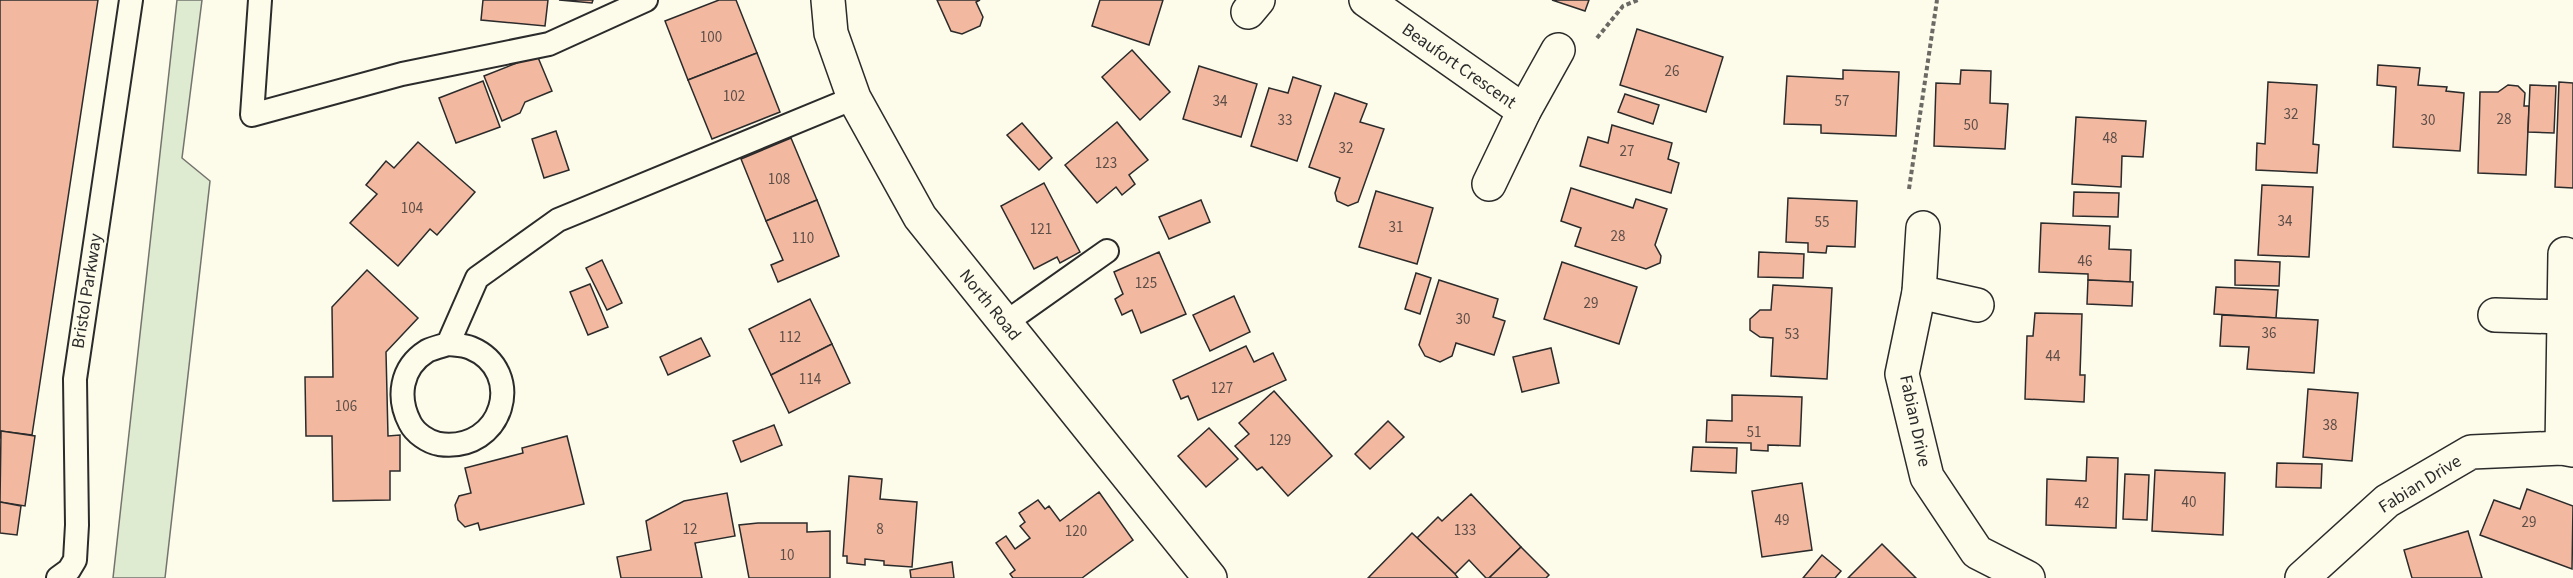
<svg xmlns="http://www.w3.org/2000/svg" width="2573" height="578" viewBox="0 0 2573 578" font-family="'Source Sans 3',sans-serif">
  <rect width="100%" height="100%" fill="#fdfbea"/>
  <polygon fill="#deebd1" stroke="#74746e" stroke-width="1.5" points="177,0 202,0 182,158 210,181 165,578 113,578"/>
  <g fill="#f2b8a0" stroke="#2b2b2b" stroke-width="1.5">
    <polygon points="0,0 98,0 32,435 1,431 0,439"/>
    <polygon points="483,0 548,0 545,26 481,20"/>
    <polygon points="559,0 593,0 592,3"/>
    <polygon points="719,0 736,0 757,53 688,80 665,21"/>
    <polygon points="937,0 980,0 976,2 983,17 980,26 962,34 951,31"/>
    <polygon points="1100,0 1163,0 1149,45 1092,26"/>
    <polygon points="1552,0 1589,0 1585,11"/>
    <polygon points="1637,29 1723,57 1706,112 1620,85"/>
    <polygon points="1132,50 1170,92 1140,120 1102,77"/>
    <polygon points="757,53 780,112 712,139 688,80"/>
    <polygon points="537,55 552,91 525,102 520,113 502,121 484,76"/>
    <polygon points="2378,65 2420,68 2418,85 2447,87 2446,91 2464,93 2460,151 2393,147 2396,87 2377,85"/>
    <polygon points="1199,66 1257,84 1241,137 1183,119"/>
    <polygon points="1843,70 1899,72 1896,136 1821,133 1821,125 1784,124 1787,76 1843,79"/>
    <polygon points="1961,70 1991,71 1990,103 2008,104 2005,149 1934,146 1936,83 1960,84"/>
    <polygon points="1293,77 1321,86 1297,161 1251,146 1269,88 1288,93"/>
    <polygon points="483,81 500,127 456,143 439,98"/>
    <polygon points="2268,82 2317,85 2313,144 2319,145 2317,173 2256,170 2257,143 2265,144"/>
    <polygon points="2559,82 2573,83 2573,188 2555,187"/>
    <polygon points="2508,85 2518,86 2525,93 2524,106 2529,106 2526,175 2478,173 2480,92 2498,92"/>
    <polygon points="2530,85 2556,86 2554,133 2528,132"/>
    <polygon points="1335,93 1367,104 1360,122 1384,129 1358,202 1348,206 1337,201 1335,193 1340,178 1309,167"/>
    <polygon points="1625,94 1659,105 1653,124 1618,112"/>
    <polygon points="2076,117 2146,121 2143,157 2122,156 2121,187 2072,184"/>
    <polygon points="1117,122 1148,160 1129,175 1135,184 1122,195 1116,187 1097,203 1065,165"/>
    <polygon points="1022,123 1052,158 1039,170 1007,135"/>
    <polygon points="1612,125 1672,143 1668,159 1679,163 1671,193 1580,166 1588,137 1608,143"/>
    <polygon points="556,131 569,170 544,178 532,139"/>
    <polygon points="791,138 817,200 766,221 741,159"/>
    <polygon points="418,142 475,192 437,235 430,229 398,266 350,223 377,194 366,185 386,161 394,168"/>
    <polygon points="1044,183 1080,252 1060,263 1057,257 1034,269 1001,206"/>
    <polygon points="2262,185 2313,187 2309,257 2258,255"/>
    <polygon points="1571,188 1633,208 1636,199 1667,209 1655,245 1661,256 1660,263 1646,269 1575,246 1581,228 1561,221"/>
    <polygon points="1376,191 1433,208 1417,264 1359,247"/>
    <polygon points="2074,192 2119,193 2118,217 2073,216"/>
    <polygon points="1788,198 1857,201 1855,247 1827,246 1826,253 1808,252 1808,243 1786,242"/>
    <polygon points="817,200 839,256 778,282 771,265 783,260 766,221"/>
    <polygon points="1201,200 1210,222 1169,239 1159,217"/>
    <polygon points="2041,223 2110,226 2109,249 2131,250 2130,282 2088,280 2088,274 2039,272"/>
    <polygon points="1159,252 1186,314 1141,333 1132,310 1122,315 1115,299 1123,294 1114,272"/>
    <polygon points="1759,252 1804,254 1803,278 1758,277"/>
    <polygon points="602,260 622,303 607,310 586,268"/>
    <polygon points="2235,260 2280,262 2279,286 2235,285"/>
    <polygon points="1562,262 1637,287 1619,344 1544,319"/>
    <polygon points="367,270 418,318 386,352 388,436 400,435 400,471 390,471 390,500 333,501 332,436 306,436 305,377 333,377 332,307"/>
    <polygon points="1416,273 1431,278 1420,314 1405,309"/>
    <polygon points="1439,280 1498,299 1493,317 1505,321 1494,355 1456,343 1452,356 1440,362 1425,356 1419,345"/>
    <polygon points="2088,280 2133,282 2132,306 2087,304"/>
    <polygon points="590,284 608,327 588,335 570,292"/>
    <polygon points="1773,285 1832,288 1827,379 1771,376 1773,338 1760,337 1750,330 1750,319 1760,310 1771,310"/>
    <polygon points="2216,287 2278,290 2276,318 2214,314"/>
    <polygon points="1234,296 1250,332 1210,351 1193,315"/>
    <polygon points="810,299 832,344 771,375 749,329"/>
    <polygon points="2035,313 2082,314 2080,375 2085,375 2084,402 2025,399 2027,336 2033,336"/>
    <polygon points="2222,315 2318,320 2314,373 2247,369 2249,347 2220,346"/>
    <polygon points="701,338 710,356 668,375 660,357"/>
    <polygon points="832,344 850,383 789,413 771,375"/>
    <polygon points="1246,346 1254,362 1273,353 1286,380 1198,420 1188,396 1181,399 1173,380"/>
    <polygon points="1551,348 1559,383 1522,392 1513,357"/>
    <polygon points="2308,389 2358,393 2352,461 2303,457"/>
    <polygon points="1274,391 1332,456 1288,496 1262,467 1257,470 1235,446 1249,434 1239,423"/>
    <polygon points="1732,395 1802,397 1800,446 1768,445 1768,451 1751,450 1751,443 1706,442 1707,420 1732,421"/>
    <polygon points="1388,421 1404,437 1370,469 1355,454"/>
    <polygon points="774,425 782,445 741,462 733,441"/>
    <polygon points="1209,428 1238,459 1206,487 1178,456"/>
    <polygon points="1,431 35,436 25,506 0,502"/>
    <polygon points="567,436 584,504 480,530 478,523 465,527 458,520 455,505 459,496 471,493 465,468 523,453 522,448"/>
    <polygon points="1693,447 1737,448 1736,473 1691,471"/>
    <polygon points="2087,457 2118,458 2116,528 2046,525 2047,479 2086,481"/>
    <polygon points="2277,463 2322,464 2321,488 2276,487"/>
    <polygon points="2155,470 2225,473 2223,535 2152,531"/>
    <polygon points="2125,474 2149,475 2147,520 2123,519"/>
    <polygon points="849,476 882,479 880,499 917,502 912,567 884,565 884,561 865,559 865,565 847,563 847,556 843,556"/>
    <polygon points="1802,483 1812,550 1762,557 1752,491"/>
    <polygon points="2527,489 2573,506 2572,569 2480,535 2494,500 2520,509"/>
    <polygon points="1099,492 1133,540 1082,578 1013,578 1010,574 1015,570 996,543 1006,536 1015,549 1030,538 1020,526 1025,522 1019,513 1038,500 1045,509 1049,506 1060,521"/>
    <polygon points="727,493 735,536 695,543 702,578 621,578 617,557 651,550 646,521 684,501"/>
    <polygon points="1471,494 1521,547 1489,578 1486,578 1469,560 1455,574 1417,538 1438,517 1442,521"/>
    <polygon points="0,502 21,506 17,535 0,533"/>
    <polygon points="758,523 807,523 807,532 830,531 830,578 749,578 739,525"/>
    <polygon points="2468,531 2482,578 2412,578 2404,550"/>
    <polygon points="1412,533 1455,574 1458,578 1368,578"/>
    <polygon points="1882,544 1916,578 1848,578"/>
    <polygon points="1521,547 1549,575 1546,578 1489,578"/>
    <polygon points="1822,555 1841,571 1835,578 1803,578"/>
    <polygon points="952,562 954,578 911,578 910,570"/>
  </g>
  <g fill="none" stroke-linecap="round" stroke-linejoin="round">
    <g stroke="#2b2b2b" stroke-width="26">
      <g id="lane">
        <polyline points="260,0 252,115 402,74 549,44 646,0"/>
        <polyline points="1005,323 1107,251"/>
        <path d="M448 344C455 345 464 345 471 348 526 371 504 453 439 444 428 442 415 433 410 423 397 398 400 368 427 351 433 348 442 346 448 344L477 278 558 220 854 98"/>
        <polyline points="58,578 69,570 75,560 77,525 75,379 131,0"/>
      </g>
    </g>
    <g stroke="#2b2b2b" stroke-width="36">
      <g id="street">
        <polyline points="828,0 831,33 854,98 920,217 1210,578"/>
        <polyline points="1366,0 1524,111"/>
        <polyline points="1248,12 1258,0"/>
        <polyline points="1489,184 1524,111 1558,50"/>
        <polyline points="1923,228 1919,292 1902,374 1927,477 1977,552 2028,578"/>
        <polyline points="1919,292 1977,305"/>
        <polyline points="2495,315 2562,317"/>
        <polyline points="2562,448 2565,254"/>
        <polyline points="2302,578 2387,501 2471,452 2562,448 2573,450"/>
      </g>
    </g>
    <g stroke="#6a6964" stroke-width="4" stroke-dasharray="4.5 3" stroke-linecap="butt">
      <polyline points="1597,38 1623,6 1638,0"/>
      <polyline points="1909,189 1937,0"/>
    </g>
    <use href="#lane" stroke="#fdfbea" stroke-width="22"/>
    <use href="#street" stroke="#fdfbea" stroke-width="33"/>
  </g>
  <g text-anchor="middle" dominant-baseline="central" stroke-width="4.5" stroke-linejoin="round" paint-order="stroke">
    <g font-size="15" fill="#5d4e48">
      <text x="711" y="37">100</text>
      <text x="1672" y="71">26</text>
      <text x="734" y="96">102</text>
      <text x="1220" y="101">34</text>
      <text x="1842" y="101">57</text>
      <text x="2291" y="114">32</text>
      <text x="2504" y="119">28</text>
      <text x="1285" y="120">33</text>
      <text x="2428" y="120">30</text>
      <text x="1971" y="125">50</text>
      <text x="2110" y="138">48</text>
      <text x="1346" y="148">32</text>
      <text x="1627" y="151">27</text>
      <text x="1106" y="163">123</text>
      <text x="779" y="179">108</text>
      <text x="412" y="208">104</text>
      <text x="2285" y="221">34</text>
      <text x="1822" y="222">55</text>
      <text x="1396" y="227">31</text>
      <text x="1041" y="229">121</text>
      <text x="1618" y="236">28</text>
      <text x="803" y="238">110</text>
      <text x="2085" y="261">46</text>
      <text x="1146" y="283">125</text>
      <text x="1591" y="303">29</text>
      <text x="1463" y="319">30</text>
      <text x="2269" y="333">36</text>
      <text x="1792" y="334">53</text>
      <text x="790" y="337">112</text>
      <text x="2053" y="356">44</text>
      <text x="810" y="379">114</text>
      <text x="1222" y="388">127</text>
      <text x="346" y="406">106</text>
      <text x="2330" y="425">38</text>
      <text x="1754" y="432">51</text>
      <text x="1280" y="440">129</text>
      <text x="2189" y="502">40</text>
      <text x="2082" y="503">42</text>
      <text x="1782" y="520">49</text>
      <text x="2529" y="522">29</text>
      <text x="690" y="529">12</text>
      <text x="880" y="529">8</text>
      <text x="1465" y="530">133</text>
      <text x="1076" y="531">120</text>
      <text x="787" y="555">10</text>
    </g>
    <g font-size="18" fill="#2b2b2b" stroke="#fdfbea">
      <text transform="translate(1459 66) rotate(35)">Beaufort Crescent</text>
      <text transform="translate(87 291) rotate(-81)">Bristol Parkway</text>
      <text transform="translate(990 305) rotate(51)">North Road</text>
      <text transform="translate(1915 421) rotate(78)">Fabian Drive</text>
      <text transform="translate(2420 484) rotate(-32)">Fabian Drive</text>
    </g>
  </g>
</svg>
